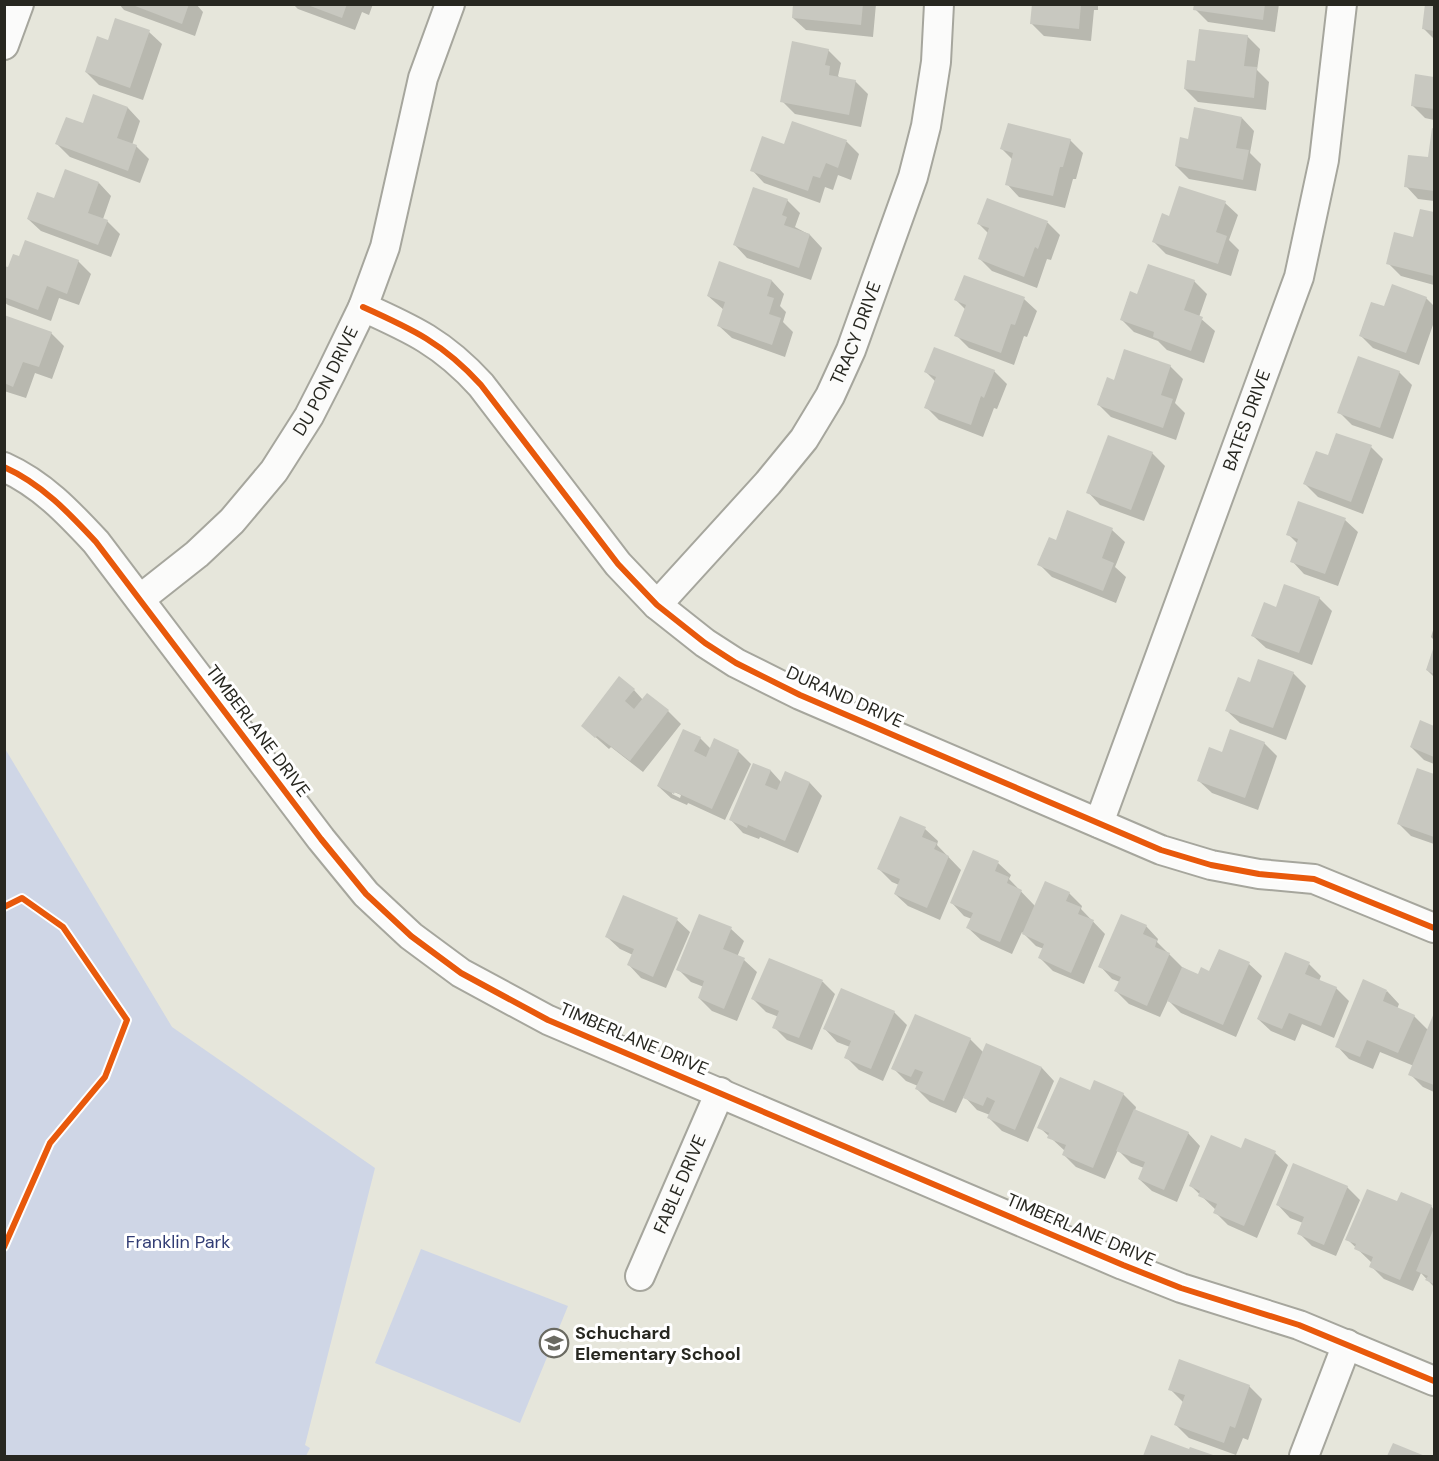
<svg xmlns="http://www.w3.org/2000/svg" width="1439" height="1461" viewBox="0 0 1439 1461" font-family="'DM Sans',sans-serif">
  <rect width="100%" height="100%" fill="#e6e6db"/>
  <g fill="#cfd6e6">
    <polygon points="4,747 172,1027 375,1168 305,1445 310,1448 306,1456 5,1456"/>
    <polygon points="421,1249 568,1306 520,1423 375,1363"/>
  </g>
  <g fill="#0003" fill-rule="evenodd">
    <polygon points="119,4 196,4 203,12 195,36 124,10"/>
    <polygon points="293,4 373,4 369,15 362,12 355,30 298,9"/>
    <polygon points="794,4 876,4 873,37 806,30 793,18"/>
    <polygon points="1033,4 1098,4 1098,10 1094,10 1091,41 1044,36 1032,24"/>
    <polygon points="1196,4 1279,4 1275,32 1208,22 1195,9"/>
    <polygon points="1427,4 1434,4 1434,39 1423,28"/>
    <polygon points="149,32 162,44 143,100 99,85 86,72"/>
    <polygon points="1247,36 1260,49 1257,70 1269,82 1266,110 1198,102 1185,89 1196,63"/>
    <polygon points="828,50 841,63 838,76 841,79 855,81 868,94 861,127 795,114 782,101"/>
    <polygon points="1416,76 1434,78 1434,120 1425,118 1413,106"/>
    <polygon points="94,96 128,108 140,121 132,145 136,146 149,159 140,183 70,157 57,144 84,125"/>
    <polygon points="1242,118 1254,131 1250,153 1261,164 1256,191 1189,179 1176,166 1189,141"/>
    <polygon points="793,122 847,142 859,154 851,180 838,175 833,190 825,187 820,203 764,183 752,170 785,146"/>
    <polygon points="1433,130 1434,130 1434,201 1418,199 1406,186 1429,159"/>
    <polygon points="1070,140 1083,153 1076,179 1073,179 1065,208 1019,197 1007,184 1013,160 1002,149"/>
    <polygon points="99,183 111,196 103,219 107,221 120,234 111,257 41,231 28,219 55,200"/>
    <polygon points="787,200 800,213 795,227 810,235 822,248 811,280 747,258 735,245"/>
    <polygon points="988,200 1048,223 1060,235 1051,260 1047,259 1037,288 992,271 980,259 989,234 979,224"/>
    <polygon points="1225,203 1238,215 1229,240 1239,250 1231,276 1166,254 1153,241 1170,218"/>
    <polygon points="1421,211 1434,214 1434,285 1401,276 1388,263 1415,239"/>
    <polygon points="78,261 91,274 79,305 59,298 51,321 8,305 4,302 4,268"/>
    <polygon points="720,263 772,281 784,294 780,306 786,312 783,322 793,332 785,357 732,338 719,326 724,310 708,296"/>
    <polygon points="1194,281 1207,294 1199,317 1215,331 1204,363 1167,350 1158,341 1134,332 1122,320 1138,296"/>
    <polygon points="1426,298 1434,306 1434,322 1419,365 1373,348 1360,335 1384,308"/>
    <polygon points="1024,299 1037,311 1027,337 1024,336 1014,365 969,348 956,335 966,310 956,300"/>
    <polygon points="4,316 51,333 64,346 52,379 35,373 26,398 4,391"/>
    <polygon points="1170,366 1183,379 1175,403 1185,413 1176,440 1111,417 1099,405 1115,382"/>
    <polygon points="994,371 1007,384 997,409 994,408 983,437 939,420 926,407 936,382 926,372"/>
    <polygon points="1399,372 1412,385 1393,439 1352,425 1339,412"/>
    <polygon points="1371,447 1383,459 1363,514 1318,497 1305,484 1329,457"/>
    <polygon points="1152,453 1165,466 1144,521 1100,505 1088,492"/>
    <polygon points="1345,520 1358,532 1338,586 1304,574 1292,561 1298,544 1288,534"/>
    <polygon points="1112,530 1125,542 1115,567 1126,577 1116,603 1052,577 1039,564 1056,542"/>
    <polygon points="1319,598 1332,611 1312,665 1266,648 1253,636 1277,609"/>
    <polygon points="1434,627 1434,640 1431,637"/>
    <polygon points="1434,650 1434,677 1427,670"/>
    <polygon points="1293,673 1306,686 1286,740 1240,723 1227,711 1251,684"/>
    <polygon points="634,690 643,700 668,711 681,724 643,772 611,747 609,749 583,726"/>
    <polygon points="1421,722 1434,727 1434,764 1424,760 1411,747"/>
    <path d="M700 738 711 749 738 751 751 764 725 820 688 803 687 805 671 798 658 786ZM672 791 681 795 680 798 672 794Z"/>
    <polygon points="1264,743 1277,756 1258,810 1212,793 1199,781 1223,753"/>
    <polygon points="754,764 771,771 781,782 785,773 810,783 822,796 798,853 760,837 759,839 743,833 731,820"/>
    <polygon points="1418,770 1434,775 1434,844 1411,836 1399,824"/>
    <polygon points="925,829 938,841 937,845 961,870 940,920 908,906 895,894 899,885 892,882 879,869"/>
    <polygon points="998,863 1011,875 1009,879 1035,906 1069,893 1082,906 1081,909 1105,934 1084,984 1053,971 1040,958 1044,949 1036,946 1022,932 1012,954 981,940 968,928 972,919 964,916 952,903"/>
    <polygon points="677,920 690,932 666,988 641,978 629,965 633,955 620,949 607,937"/>
    <polygon points="1146,926 1158,939 1157,942 1182,967 1199,976 1249,964 1262,976 1236,1037 1181,1013 1168,1000 1160,1017 1129,1004 1116,991 1120,982 1112,979 1100,966"/>
    <polygon points="731,929 744,941 737,957 744,960 757,972 737,1021 712,1011 699,998 704,987 691,982 678,969"/>
    <polygon points="770,960 823,982 835,994 812,1050 787,1040 774,1027 779,1017 766,1012 753,999"/>
    <polygon points="1309,964 1321,976 1319,981 1336,988 1349,1001 1334,1038 1302,1024 1295,1041 1271,1031 1258,1019"/>
    <polygon points="1387,991 1399,1004 1397,1009 1414,1016 1429,1031 1434,1017 1434,1092 1423,1087 1410,1074 1414,1066 1380,1052 1373,1069 1349,1059 1337,1046"/>
    <polygon points="894,1012 907,1025 883,1081 859,1070 846,1057 850,1047 837,1042 825,1029"/>
    <polygon points="970,1039 984,1053 987,1045 1042,1068 1054,1081 1028,1142 1002,1131 989,1118 990,1115 977,1110 964,1096 956,1113 930,1102 917,1089 918,1086 906,1081 893,1068"/>
    <polygon points="1095,1082 1123,1094 1136,1107 1135,1111 1188,1133 1200,1146 1177,1202 1152,1191 1139,1179 1144,1168 1131,1163 1118,1150 1105,1179 1076,1167 1063,1154 1065,1151 1039,1127 1091,1092"/>
    <polygon points="1242,1150 1275,1153 1288,1165 1257,1238 1228,1225 1215,1212 1216,1210 1191,1186"/>
    <polygon points="1347,1187 1360,1200 1336,1256 1312,1246 1299,1233 1303,1223 1290,1218 1278,1205"/>
    <polygon points="1398,1203 1431,1206 1434,1210 1434,1287 1421,1273 1413,1291 1384,1279 1371,1266 1372,1263 1347,1239"/>
    <polygon points="1249,1386 1262,1399 1248,1440 1243,1438 1236,1455 1189,1438 1176,1425 1184,1403 1170,1389"/>
    <polygon points="1152,1437 1189,1451 1191,1449 1212,1456 1145,1456"/>
  </g>
  <g fill="#c8c8c0">
    <polygon points="130,4 189,4 182,24"/>
    <polygon points="305,4 347,4 342,18"/>
    <polygon points="793,4 863,4 861,25 792,18"/>
    <polygon points="1032,4 1081,4 1079,29 1030,24"/>
    <polygon points="1194,4 1265,4 1263,20 1193,10"/>
    <polygon points="1425,4 1434,4 1434,31 1422,29"/>
    <polygon points="115,18 150,30 130,88 85,72 97,36 108,40"/>
    <polygon points="1199,29 1248,35 1244,66 1257,67 1254,98 1184,89 1187,60 1195,61"/>
    <polygon points="792,41 829,49 825,65 830,66 829,75 856,80 849,115 780,102"/>
    <polygon points="1415,74 1434,77 1434,109 1411,106"/>
    <polygon points="93,94 128,107 117,138 137,145 128,171 55,144 66,117 83,123"/>
    <polygon points="1194,107 1242,117 1236,148 1249,150 1243,180 1175,166 1180,137 1188,139"/>
    <polygon points="792,121 847,140 838,168 826,163 820,178 813,176 808,191 750,171 762,136 784,144"/>
    <polygon points="1008,123 1071,139 1063,167 1060,167 1053,196 1005,185 1013,153 1000,149"/>
    <polygon points="1432,128 1434,129 1434,191 1404,187 1408,155 1428,157"/>
    <polygon points="65,169 99,182 88,213 108,220 98,245 27,219 37,192 54,198"/>
    <polygon points="1179,186 1226,201 1216,232 1227,236 1218,264 1152,242 1162,213 1169,216"/>
    <polygon points="753,187 788,199 782,215 787,217 784,225 810,234 799,268 733,245"/>
    <polygon points="987,198 1048,221 1038,249 1035,247 1024,277 978,259 989,228 977,224"/>
    <polygon points="1420,209 1434,212 1434,276 1386,264 1394,232 1413,237"/>
    <polygon points="25,240 79,260 67,294 47,286 38,310 4,297 4,266 8,267 13,254 19,256"/>
    <polygon points="719,261 772,280 767,296 774,298 769,314 781,318 772,345 717,326 725,302 707,296"/>
    <polygon points="1148,264 1195,280 1184,310 1203,317 1191,351 1153,337 1154,332 1120,320 1130,291 1137,294"/>
    <polygon points="964,275 1025,297 1015,325 1011,324 1001,353 954,336 966,305 954,300"/>
    <polygon points="1392,284 1427,297 1406,353 1359,336 1371,302 1384,306"/>
    <polygon points="4,315 52,332 39,367 23,362 13,387 4,383"/>
    <polygon points="934,347 995,370 984,398 981,396 971,425 924,408 936,377 924,372"/>
    <polygon points="1124,349 1171,365 1161,395 1173,399 1163,428 1097,405 1107,377 1114,380"/>
    <polygon points="1358,356 1400,371 1380,428 1337,413"/>
    <polygon points="1336,433 1372,445 1351,502 1303,484 1316,451 1328,455"/>
    <polygon points="1108,435 1153,452 1131,510 1086,493"/>
    <polygon points="1298,501 1346,518 1325,574 1290,562 1298,539 1286,535"/>
    <polygon points="1067,510 1113,528 1102,558 1114,563 1103,591 1037,565 1049,537 1056,540"/>
    <polygon points="1284,584 1320,597 1299,653 1251,636 1264,602 1276,607"/>
    <polygon points="1434,646 1434,674 1426,670"/>
    <polygon points="1258,659 1294,672 1273,728 1225,711 1238,677 1250,682"/>
    <polygon points="619,676 635,689 625,701 634,709 647,693 669,710 630,761 597,736 595,738 581,726"/>
    <polygon points="1420,720 1434,726 1434,757 1410,747"/>
    <polygon points="683,729 701,737 694,751 706,757 714,738 739,750 712,809 675,792 674,794 657,786"/>
    <polygon points="1230,729 1265,742 1245,798 1197,781 1209,747 1222,752"/>
    <polygon points="753,763 771,770 765,785 777,790 785,771 810,782 785,841 748,825 747,828 729,820"/>
    <polygon points="1417,768 1434,774 1434,837 1397,824"/>
    <polygon points="900,816 926,827 922,837 937,843 934,849 949,856 927,908 894,894 900,879 877,869"/>
    <polygon points="973,850 999,861 995,871 1009,877 1007,883 1022,890 1000,942 966,928 973,913 950,903"/>
    <polygon points="1045,881 1070,892 1066,901 1081,907 1078,914 1094,920 1071,973 1038,958 1044,944 1022,934"/>
    <polygon points="623,895 678,918 653,977 627,965 634,949 605,937"/>
    <polygon points="699,914 732,927 723,949 745,958 724,1009 698,998 704,981 676,970"/>
    <polygon points="1121,914 1147,925 1143,934 1157,940 1155,947 1170,953 1147,1006 1114,991 1121,977 1098,967"/>
    <polygon points="1219,949 1250,962 1223,1025 1167,1001 1182,967 1198,974 1201,967 1209,971"/>
    <polygon points="1285,952 1310,962 1305,974 1337,987 1321,1026 1289,1013 1282,1029 1257,1019"/>
    <polygon points="769,958 823,980 799,1038 772,1028 779,1011 751,999"/>
    <polygon points="1363,979 1387,990 1383,1001 1415,1015 1398,1053 1367,1040 1360,1057 1335,1047"/>
    <polygon points="841,988 895,1011 871,1069 844,1058 851,1041 823,1029"/>
    <polygon points="1434,1013 1434,1085 1408,1075"/>
    <polygon points="915,1014 971,1038 944,1101 915,1089 923,1072 915,1069 911,1077 891,1069"/>
    <polygon points="986,1043 1042,1067 1015,1130 987,1118 995,1101 987,1097 983,1106 963,1098"/>
    <polygon points="1060,1077 1090,1090 1094,1080 1124,1093 1093,1168 1062,1155 1066,1145 1047,1138 1049,1133 1037,1128"/>
    <polygon points="1134,1109 1189,1132 1164,1190 1138,1179 1145,1162 1116,1151"/>
    <polygon points="1211,1135 1241,1148 1245,1138 1276,1151 1244,1226 1213,1213 1217,1204 1198,1196 1200,1191 1189,1186"/>
    <polygon points="1293,1163 1348,1186 1324,1245 1297,1234 1304,1217 1276,1205"/>
    <polygon points="1367,1189 1397,1201 1401,1192 1432,1205 1400,1280 1369,1267 1373,1257 1354,1249 1356,1244 1345,1240"/>
    <polygon points="1434,1228 1434,1284 1425,1280 1428,1276 1416,1271"/>
    <polygon points="1179,1359 1250,1385 1235,1428 1230,1426 1224,1443 1174,1425 1185,1395 1168,1390"/>
    <polygon points="1151,1435 1189,1449 1190,1447 1216,1456 1143,1456"/>
    <polygon points="1393,1443 1425,1456 1387,1456"/>
  </g>
  <g fill="none" stroke-linecap="round" stroke-linejoin="round">
    <g stroke="#a6a69d" stroke-width="32">
      <g id="minor">
        <polyline points="4,45 19,4"/>
        <path d="M363 307C412 329 443 343 481 385L618 564 657 605 705 643 736 663 800 695 1161 850 1211 865 1259 874 1314 879 1434 928"/>
        <path d="M4 467C42 484 69 513 96 542L321 839 366 894 411 936 461 973 548 1020 1123 1265 1181 1288 1299 1325 1434 1381"/>
        <path id="s1" d="M140 599 197 554 232 521 274 471 309 416 331 373 363 307 385 247 423 78 450 4"/>
        <path id="s2" d="M657 605 768 483 804 439 830 396 851 350 913 177 926 126 936 62 939 4"/>
        <path id="s3" d="M1099 823 1299 277 1324 160 1342 4"/>
        <path id="s4" d="M640 1276 720 1092"/>
        <polyline points="1304,1456 1347,1344"/>
      </g>
    </g>
    <use href="#minor" stroke="#fbfbfa" stroke-width="28"/>
    <g stroke="#fff" stroke-width="10">
      <g id="cycleway">
        <path d="M363 307C412 329 443 343 481 385L618 564 657 605 705 643 736 663 800 695 1161 850 1211 865 1259 874 1314 879 1434 928"/>
        <path d="M4 467C42 484 69 513 96 542L321 839 366 894 411 936 461 973 548 1020 1123 1265 1181 1288 1299 1325 1434 1381"/>
        <polyline points="4,907 22,898 63,927 127,1020 105,1077 50,1143 4,1247"/>
      </g>
    </g>
    <use href="#cycleway" stroke="#e8590c" stroke-width="6"/>
  </g>
  <defs>
    <g id="school-ring" transform="scale(1.5)"><circle r="9.5" fill="#fff" stroke="#6a6a61" stroke-width="1.5"/><path d="M0-5L7-2L0 1L-7-2ZM-4 1L0 2.5L4 1V4Q0 6-4 4Z" fill="#6a6a61"/></g>
  </defs>
  <g fill-rule="evenodd">
    <use href="#school-ring" x="554" y="1343"/>
  </g>
  <g text-anchor="middle" dominant-baseline="central" stroke-width="6" stroke-linejoin="round" paint-order="stroke">
    <g font-size="18" fill="#272720" stroke="#fff">
      <text stroke="none"><textPath href="#s2" startOffset="340">TRACY DRIVE</textPath></text>
      <text stroke="none"><textPath href="#s1" startOffset="290">DU PON DRIVE</textPath></text>
      <text stroke="none"><textPath href="#s3" startOffset="429">BATES DRIVE</textPath></text>
      <text transform="translate(845 697) rotate(24)">DURAND DRIVE</text>
      <text transform="translate(258 731) rotate(53)">TIMBERLANE DRIVE</text>
      <text transform="translate(634 1039) rotate(23)">TIMBERLANE DRIVE</text>
      <text stroke="none"><textPath href="#s4" startOffset="100">FABLE DRIVE</textPath></text>
      <text transform="translate(1081 1230) rotate(23)">TIMBERLANE DRIVE</text>
    </g>
    <g font-size="18" fill="#313c74" stroke="#fff">
      <text x="178" y="1242">Franklin Park</text>
    </g>
    <g font-size="18" font-weight="bold" fill="#272720" stroke="#fff" text-anchor="start">
      <text x="575" y="1333">Schuchard<tspan x="575" dy="21">Elementary School</tspan></text>
    </g>
  </g>
  <rect width="1439" height="1461" fill="none" stroke="#272720" stroke-width="12"/>
</svg>
